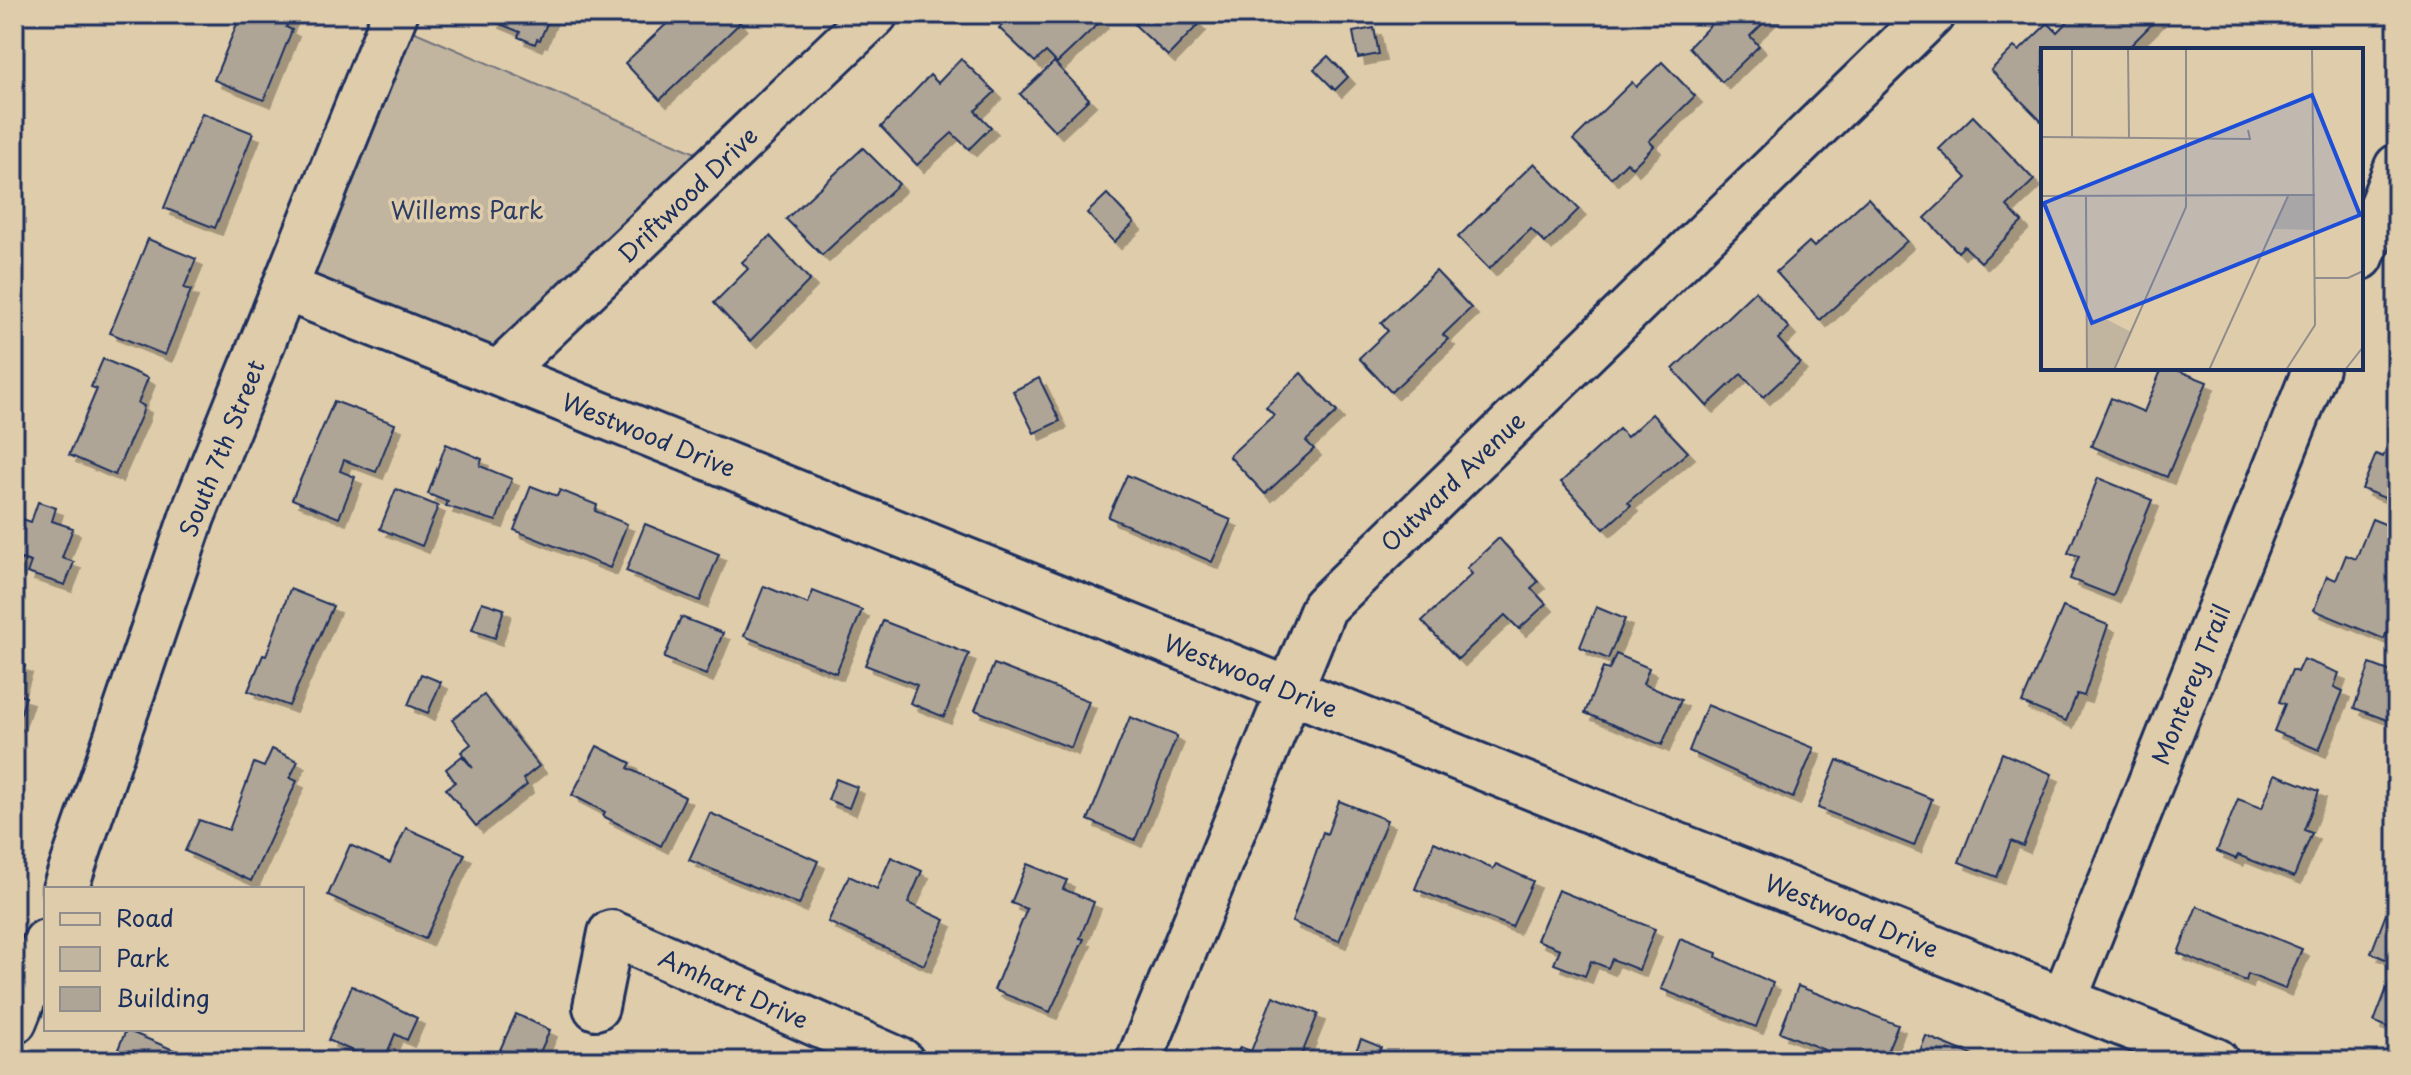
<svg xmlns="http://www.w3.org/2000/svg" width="2411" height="1075" viewBox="0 0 2411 1075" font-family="'Playpen Sans',sans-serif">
  <defs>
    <filter id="shadow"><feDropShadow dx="7" dy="7" stdDeviation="0" flood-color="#0004"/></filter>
  </defs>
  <rect width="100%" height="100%" fill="#dfccaa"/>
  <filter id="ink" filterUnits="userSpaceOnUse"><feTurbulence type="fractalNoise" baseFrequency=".0125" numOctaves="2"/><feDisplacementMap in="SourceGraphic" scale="16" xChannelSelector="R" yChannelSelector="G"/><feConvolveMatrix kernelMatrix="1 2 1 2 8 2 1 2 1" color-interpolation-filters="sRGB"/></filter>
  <g filter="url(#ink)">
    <polygon fill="#c2b59f" stroke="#6e727e" stroke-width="2" points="392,22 719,163 499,373 285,288"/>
    <g fill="#afa597" stroke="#1b2f5e" stroke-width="2" filter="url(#shadow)">
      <polygon points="241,14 292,14 286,27 292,30 264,100 214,80"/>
      <polygon points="496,14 551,14 540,40 537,39 535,44 518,37 520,32 493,21"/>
      <polygon points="677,14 732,14 740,23 660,100 625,63"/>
      <polygon points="1013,14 1094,14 1101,21 1057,63 1046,52 1035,62 999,28"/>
      <polygon points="1145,14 1188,14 1199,24 1168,56 1135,25"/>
      <polygon points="1721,14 1773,14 1750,36 1759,46 1722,82 1689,47"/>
      <polygon points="2075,14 2153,14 2157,19 2126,50 2043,50 2043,123 1991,70 2014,47 2019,51 2048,23 2057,32"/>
      <polygon points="1374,28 1379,54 1358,58 1353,32"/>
      <polygon points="1328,56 1348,77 1335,90 1314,69"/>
      <polygon points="961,59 995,92 975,111 991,127 969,149 952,133 917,165 881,127 930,75 938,83"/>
      <polygon points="1054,62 1089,99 1055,131 1020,94"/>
      <polygon points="1662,62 1695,96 1649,141 1654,146 1632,168 1627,162 1611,178 1573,140 1632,82 1636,87"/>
      <polygon points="202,113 253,133 215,228 164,208"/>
      <polygon points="1973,116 2034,180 2007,206 2022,222 1981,262 1964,246 1958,252 1925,218 1967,178 1939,149"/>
      <polygon points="863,148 899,184 822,255 786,219"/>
      <polygon points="1534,163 1579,209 1545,243 1531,229 1489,269 1458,237"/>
      <polygon points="1107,194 1134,223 1114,242 1087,213"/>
      <polygon points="1868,198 1907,241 1820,320 1776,272 1809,242 1814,247"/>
      <polygon points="770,236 810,280 750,341 714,303 748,269 742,262"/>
      <polygon points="148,239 196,259 184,288 191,290 165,355 110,333"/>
      <polygon points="1436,271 1471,308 1443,335 1448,339 1391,392 1359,358 1388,331 1381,323"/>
      <polygon points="1755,291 1789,328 1778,339 1800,363 1763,397 1741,374 1707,406 1673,369"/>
      <polygon points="103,359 148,378 138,403 144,406 142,414 115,475 69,455 97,389 91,387"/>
      <polygon points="2162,368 2172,368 2207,382 2167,477 2091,446 2111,398 2144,412"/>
      <polygon points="1301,373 1337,412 1306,441 1314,449 1265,494 1229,456 1274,415 1266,407"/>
      <polygon points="1039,378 1060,421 1034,433 1013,391"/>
      <polygon points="334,401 395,424 376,472 344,460 340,471 355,477 339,518 292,499"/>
      <polygon points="1652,414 1688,452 1628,502 1631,505 1604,529 1561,482 1619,429 1627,437"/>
      <polygon points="2397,421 2397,503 2362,489 2376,454 2383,457"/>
      <polygon points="446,444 482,459 480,466 512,479 496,521 446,506 448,502 428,494"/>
      <polygon points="1127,475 1231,520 1212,562 1108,517"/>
      <polygon points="2098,478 2152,500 2113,596 2070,579 2079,556 2068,553"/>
      <polygon points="531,486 557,496 560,490 597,505 595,511 627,524 610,568 514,530"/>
      <polygon points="396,489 438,506 422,546 380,529"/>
      <polygon points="38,502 56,508 52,521 73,528 62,558 74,562 65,585 27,573 31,562 21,559 17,570 14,569 14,516 31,522"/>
      <polygon points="2372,519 2397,529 2397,606 2384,639 2314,610 2327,576 2336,580 2346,555 2356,559"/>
      <polygon points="645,524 719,554 700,601 626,571"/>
      <polygon points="1499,538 1538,582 1531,588 1546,604 1519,629 1505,615 1458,659 1422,621 1472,574 1467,568"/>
      <polygon points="764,586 808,604 813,591 862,610 836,673 744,636"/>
      <polygon points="290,589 333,606 289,706 248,691 263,655 266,656"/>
      <polygon points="482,602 504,609 495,638 472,630"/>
      <polygon points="1596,607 1625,619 1608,659 1580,647"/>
      <polygon points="2063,607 2108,625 2084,696 2077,694 2066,721 2022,703"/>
      <polygon points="681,617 723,633 706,675 664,658"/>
      <polygon points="883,621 969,654 944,717 910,703 917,685 865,665"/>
      <polygon points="1616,654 1649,668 1643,684 1681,700 1662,745 1585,713 1603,668 1609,670"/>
      <polygon points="2303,659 2339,673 2334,687 2343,691 2319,750 2274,731 2285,704 2279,702 2292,670 2297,672"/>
      <polygon points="14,662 25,666 16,694 26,697 17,724 14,723"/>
      <polygon points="994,664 1089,701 1071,748 975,710"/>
      <polygon points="2370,664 2397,674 2395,723 2354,708"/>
      <polygon points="421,674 441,682 428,713 408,705"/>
      <polygon points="484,695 539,766 523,779 527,785 476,826 446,789 455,782 446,769 462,756 473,768 461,752 471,744 452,720"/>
      <polygon points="1707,705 1814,748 1793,798 1689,751"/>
      <polygon points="1130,717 1177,736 1135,840 1088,820"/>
      <polygon points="597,746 631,763 628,768 685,797 661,846 603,816 605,812 572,795"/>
      <polygon points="272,749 298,761 290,778 297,781 251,881 185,851 199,820 229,830 254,763 264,767"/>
      <polygon points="2002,753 2052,774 2023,846 2011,841 1997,877 1959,862"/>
      <polygon points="1837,760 1932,799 1914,846 1818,808"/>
      <polygon points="2275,774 2319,791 2304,830 2312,833 2294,877 2238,855 2236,859 2217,851 2238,799 2262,808"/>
      <polygon points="836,779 857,787 849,808 828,800"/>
      <polygon points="1339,801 1387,820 1339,941 1292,922 1323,832 1327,834"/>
      <polygon points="710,813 818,861 799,905 689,860"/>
      <polygon points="406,828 465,854 425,939 328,895 350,845 390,863"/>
      <polygon points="1434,842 1493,869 1496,864 1533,881 1512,927 1415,889"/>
      <polygon points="891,857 922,871 908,903 945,920 924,965 828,922 849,876 877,889"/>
      <polygon points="1027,864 1067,880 1063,889 1094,902 1080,938 1084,939 1050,1012 994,990 1027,909 1011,903"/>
      <polygon points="1558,890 1655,929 1639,970 1612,959 1608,968 1591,961 1585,976 1554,964 1560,949 1537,940"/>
      <polygon points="2197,906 2302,949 2285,989 2248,974 2246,981 2178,953"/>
      <polygon points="2386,914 2397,918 2397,964 2371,953"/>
      <polygon points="1680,939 1717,953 1716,957 1773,983 1756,1027 1661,989"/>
      <polygon points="2390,980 2397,983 2397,1031 2374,1022"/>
      <polygon points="352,986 417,1018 407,1040 395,1034 384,1061 375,1061 328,1040"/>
      <polygon points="1798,986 1898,1025 1883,1061 1828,1061 1832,1053 1780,1032"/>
      <polygon points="1273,996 1318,1014 1299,1061 1234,1061 1240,1047 1251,1051"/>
      <polygon points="516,1014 550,1030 536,1061 495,1061"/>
      <polygon points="126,1030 181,1053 177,1061 113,1061"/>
      <polygon points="1926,1036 1987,1061 1916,1061"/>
      <polygon points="1361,1039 1381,1047 1376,1061 1346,1061 1348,1056 1353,1058"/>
    </g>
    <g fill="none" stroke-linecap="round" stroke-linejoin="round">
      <g stroke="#1b2f5e" stroke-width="50">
        <g id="minor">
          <polyline points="2361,257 2397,167"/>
          <polyline points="285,288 2216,1061"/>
          <polyline points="499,373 875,14"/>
          <polyline points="65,889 192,517 395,14"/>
          <polyline points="2064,1000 2316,368"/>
          <polyline points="596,1007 611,933 901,1061"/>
          <polyline points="14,1021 46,942"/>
          <polyline points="1139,1061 1324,607 1932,14"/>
        </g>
      </g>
      <use href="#minor" stroke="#dfccaa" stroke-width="44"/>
    </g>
  </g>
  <g text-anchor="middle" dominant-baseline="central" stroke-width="7" stroke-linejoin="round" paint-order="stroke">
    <g font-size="24" fill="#1b2f5e" stroke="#dfccaa">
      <text transform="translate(687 194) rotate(-44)">Driftwood Drive</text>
      <text transform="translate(649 434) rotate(22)">Westwood Drive</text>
      <text transform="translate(221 448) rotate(-68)">South 7th Street</text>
      <text transform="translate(1452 481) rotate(-44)">Outward Avenue</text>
      <text transform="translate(1251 675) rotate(22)">Westwood Drive</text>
      <text transform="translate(2190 684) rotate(-68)">Monterey Trail</text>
      <text transform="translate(1852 915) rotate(22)">Westwood Drive</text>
      <text transform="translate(734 988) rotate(24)">Amhart Drive</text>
    </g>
    <g font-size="24" fill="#2c3c64" stroke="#dfccaa">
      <text x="467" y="209">Willems Park</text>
    </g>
  </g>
  <g transform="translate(2041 48)">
    <rect width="322" height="322" fill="#dfccaa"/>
    <path d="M274 147V182L232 181 247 148ZM46 271 67 272 90 284 73 322H46Z" fill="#c2b59f"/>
    <path fill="none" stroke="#918d8c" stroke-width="2" d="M31 0V89M87 0 88 89M0 89 209 91 207 82M0 148 274 147M45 148 46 322M274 230H307L322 223M73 322 145 159V0M168 322 247 148M245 322 274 277 271 0M304 322 322 299"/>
    <path fill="#1d4ed8" fill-opacity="0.15" stroke="#1d4ed8" stroke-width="4" d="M271 47 319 167 51 275 3 155Z"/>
    <rect width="322" height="322" fill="none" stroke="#1b2f5e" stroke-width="4"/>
  </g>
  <rect width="2411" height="1075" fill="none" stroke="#dfccaa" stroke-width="48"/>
  <rect x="24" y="24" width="2363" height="1027" fill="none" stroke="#1b2f5e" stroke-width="3" filter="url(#ink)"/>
  <rect x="44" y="887" width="260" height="144" fill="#dfccaa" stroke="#918d8c" stroke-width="2"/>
  <rect x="60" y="913" width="40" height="12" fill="#dfccaa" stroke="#918d8c" stroke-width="2"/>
  <text x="116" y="927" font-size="24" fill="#1b2f5e">Road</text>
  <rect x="60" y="947" width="40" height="24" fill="#c2b59f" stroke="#918d8c" stroke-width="2"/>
  <text x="116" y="967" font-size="24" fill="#1b2f5e">Park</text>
  <rect x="60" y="987" width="40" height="24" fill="#afa597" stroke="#918d8c" stroke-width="2"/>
  <text x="116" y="1007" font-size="24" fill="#1b2f5e">Building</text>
</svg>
